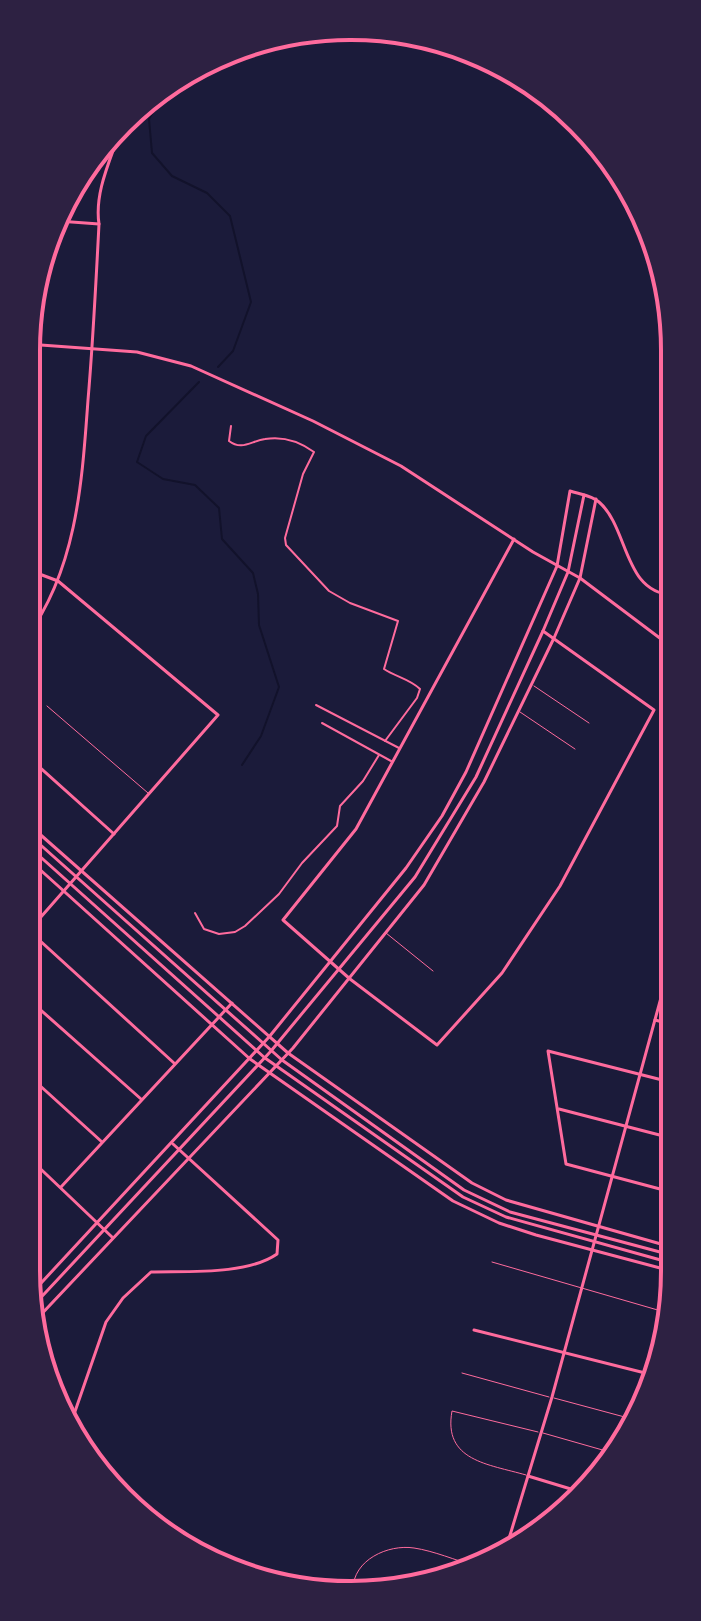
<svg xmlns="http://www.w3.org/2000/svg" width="701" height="1621" viewBox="0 0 701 1621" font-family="'DM Sans',sans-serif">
  <rect width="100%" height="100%" fill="#1b1b3a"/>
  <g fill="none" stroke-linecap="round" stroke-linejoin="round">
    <g stroke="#12122b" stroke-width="2">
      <polyline points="211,58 224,57 230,53"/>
      <polyline points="163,94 149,119 152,153 172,176 207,193 230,216 251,302 233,351 218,367"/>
      <polyline points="199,382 146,436 137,462 163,479 195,485 219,508 222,539 253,573 258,594 259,625 279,687 261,736 242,765"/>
    </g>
    <g stroke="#ff6b9d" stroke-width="1">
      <polyline points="534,686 589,723"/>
      <polyline points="47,706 148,793"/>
      <polyline points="520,712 575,749"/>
      <polyline points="386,933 433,971"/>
      <polyline points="492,1262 668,1313"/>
      <polyline points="28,1281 34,1287"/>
      <polyline points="462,1373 549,1397"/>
      <polyline points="554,1398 632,1419"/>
      <polyline points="543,1433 613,1453"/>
      <path d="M526 1475C488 1464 443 1461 452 1411L538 1432"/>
      <path d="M353 1589C353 1560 388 1544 414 1548 434 1551 455 1560 475 1566"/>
    </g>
    <g stroke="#ff6b9d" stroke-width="2">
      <path d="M231 426 229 441C242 451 251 441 265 439 283 436 299 441 314 452L303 474 285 538 286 545 329 591 350 603 398 621 384 669C396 677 410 679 420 689L417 698 385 741"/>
      <polyline points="316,705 399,748"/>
      <polyline points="322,723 391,761"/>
      <polyline points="195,913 204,929 219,934 235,932 245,926 279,894 302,863 337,826 340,806 363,781 379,755"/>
    </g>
    <g stroke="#ff6b9d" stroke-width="3">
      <polyline points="58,221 99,224"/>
      <polyline points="27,344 137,352 191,366 313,421 401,466 533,552 580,578 673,648"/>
      <polyline points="37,345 47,239"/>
      <polyline points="514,539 356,829 283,920 350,979 437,1045 502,973 560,886 654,710 543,631"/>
      <polyline points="26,755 114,834"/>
      <polyline points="26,822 288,1053 472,1183 506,1200 675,1248"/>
      <polyline points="26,857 250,1059 453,1201 499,1223 536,1235 675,1272"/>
      <polyline points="26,928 174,1063"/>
      <polyline points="26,934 218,715 58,581 26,569"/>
      <polyline points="26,997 141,1099"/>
      <polyline points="655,1020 674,1025"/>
      <polyline points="26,1073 102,1142"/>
      <polyline points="674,1083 548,1051 566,1164 675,1193"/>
      <polyline points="559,1109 675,1139"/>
      <polyline points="26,1155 112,1237"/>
      <polyline points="61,1187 232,1003"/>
      <path d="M30 1295 269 1037 406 868 442 816 466 772 557 566 570 491C579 494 591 495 599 502 629 528 623 593 673 595"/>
      <polyline points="34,1322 293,1048 424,885 484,782 554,638 580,578 596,499"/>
      <polyline points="474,1330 657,1376"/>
      <path d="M71 1423 106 1322 123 1298 151 1272C188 1271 247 1275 277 1254L278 1240 173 1144"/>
      <polyline points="528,1476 584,1493"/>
      <polyline points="504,1555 552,1397 674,950"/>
    </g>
    <g stroke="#ff6b9d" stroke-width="3">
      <path d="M26 638C77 569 82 482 88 400 93 342 96 283 99 224 94 191 112 157 122 125"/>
      <polyline points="26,832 282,1060 464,1190 510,1212 675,1256"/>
      <polyline points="26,844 265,1058 463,1197 506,1217 675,1264"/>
      <polyline points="32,1307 271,1051 415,877 476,777 543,631 568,572 584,495"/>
    </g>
  </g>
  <path d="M0 0H701V1621H0ZM350 40H351A310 310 0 0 1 661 350V1271A310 310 0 0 1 351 1581H350A310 310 0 0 1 40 1271V350A310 310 0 0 1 350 40Z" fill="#2d2142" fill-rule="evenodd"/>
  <path fill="none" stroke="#ff6b9d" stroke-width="4" d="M350 40H351A310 310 0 0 1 661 350V1271A310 310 0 0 1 351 1581H350A310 310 0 0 1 40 1271V350A310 310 0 0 1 350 40Z"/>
</svg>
